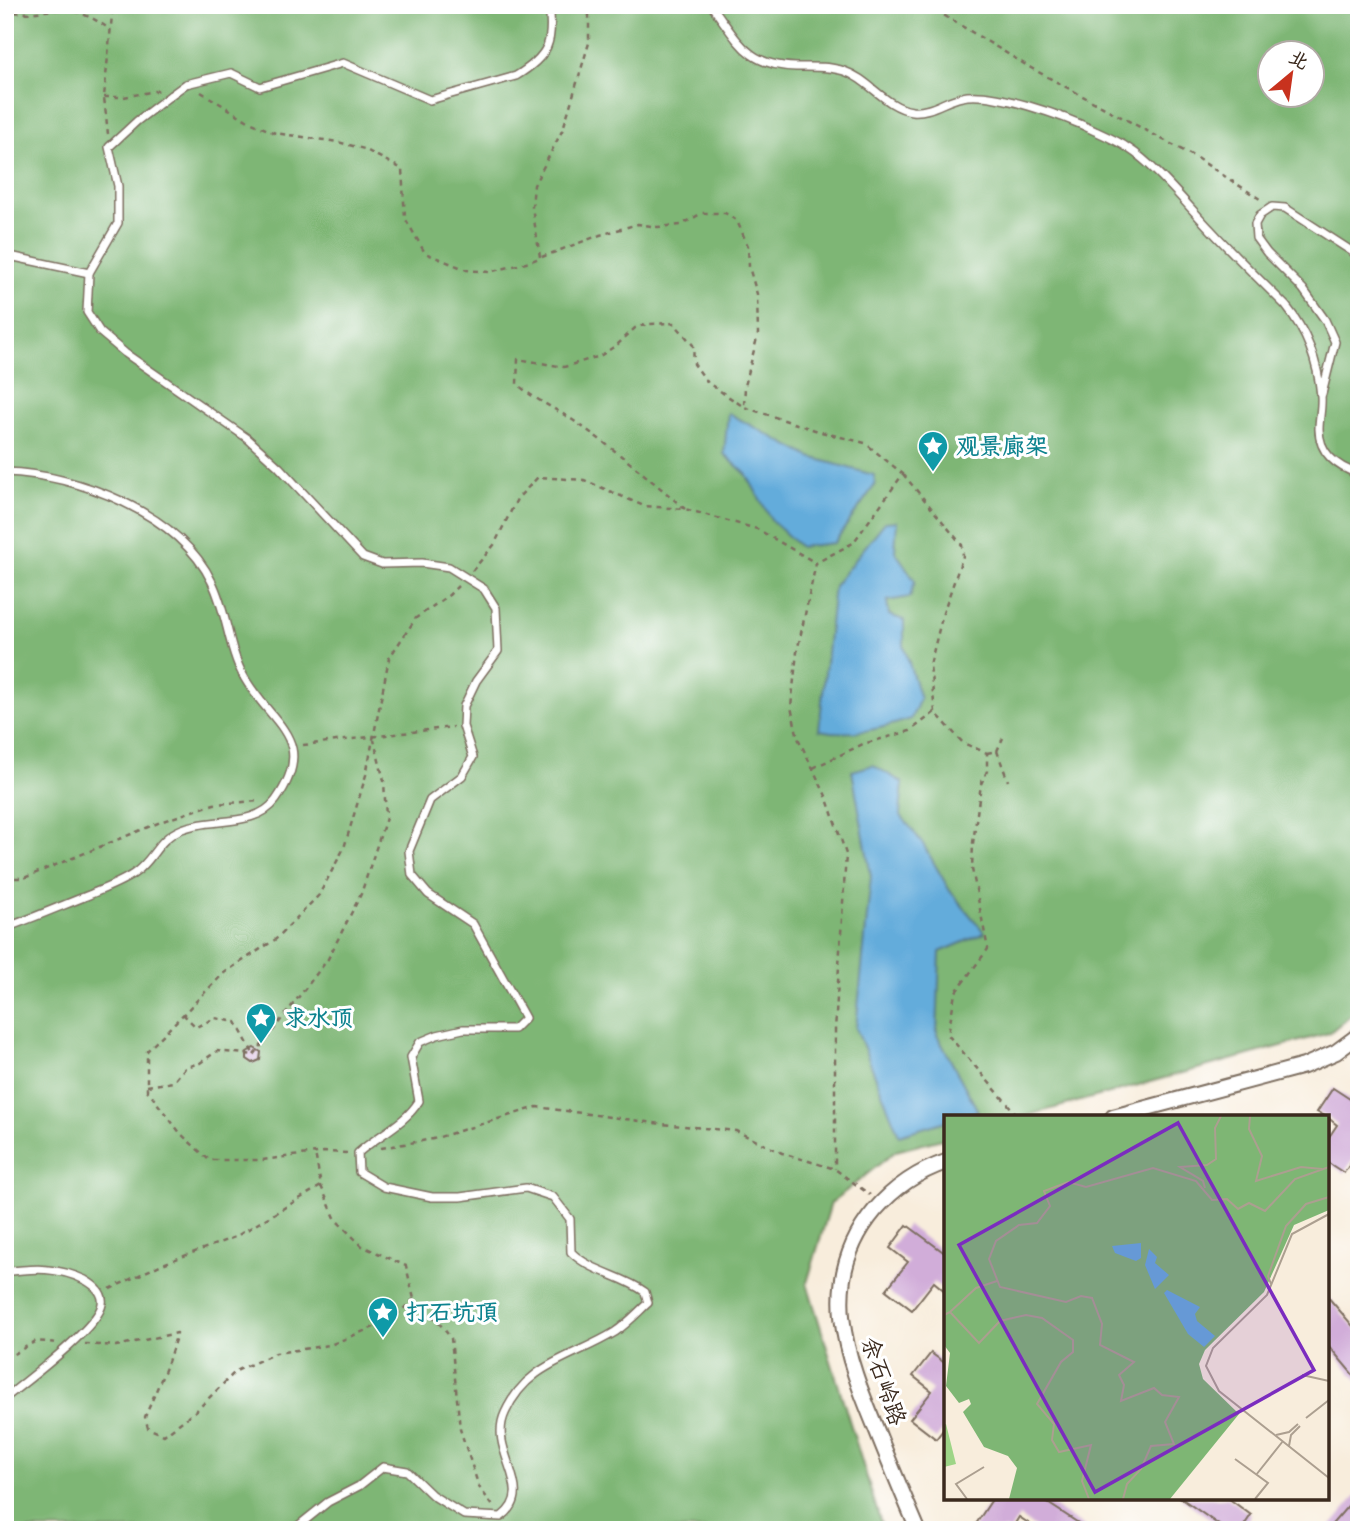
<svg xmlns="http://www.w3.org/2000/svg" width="1364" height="1535" viewBox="0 0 1364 1535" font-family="Itim,'LXGW WenKai TC',sans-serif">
  <rect width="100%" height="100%" fill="#fff"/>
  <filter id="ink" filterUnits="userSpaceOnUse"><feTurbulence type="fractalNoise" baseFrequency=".0143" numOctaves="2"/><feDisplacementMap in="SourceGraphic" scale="14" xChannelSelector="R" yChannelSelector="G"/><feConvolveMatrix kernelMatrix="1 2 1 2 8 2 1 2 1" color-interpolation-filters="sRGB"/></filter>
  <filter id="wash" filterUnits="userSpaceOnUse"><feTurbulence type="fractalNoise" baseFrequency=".00686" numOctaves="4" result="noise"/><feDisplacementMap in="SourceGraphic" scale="28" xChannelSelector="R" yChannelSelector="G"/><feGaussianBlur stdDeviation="1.57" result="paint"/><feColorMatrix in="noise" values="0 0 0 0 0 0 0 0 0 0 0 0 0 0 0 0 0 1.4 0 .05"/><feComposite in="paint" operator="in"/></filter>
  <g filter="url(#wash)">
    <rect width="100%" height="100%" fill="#f8eddc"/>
    <path fill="#7eb674" stroke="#5c7049" stroke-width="2" fill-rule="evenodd" d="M5 5H1359V1008L1329 1033 1022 1117H946V1138L896 1151 831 1203 807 1283 883 1530H5ZM1270 52H1312V94H1270Z"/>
    <g fill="#63acdb" stroke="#4f6b7c" stroke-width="2">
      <polygon points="728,413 810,457 874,475 875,485 834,543 800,547 772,521 746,474 724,454"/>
      <path d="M897 521 895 551 915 581 910 597 887 601 889 615 904 620V646L920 699 911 719C880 729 851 737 819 730L834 586 885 522Z"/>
      <polygon points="873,765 903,783 900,814 923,844 950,891 985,933 940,952 937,1035 978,1111 959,1117 946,1117 946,1121 899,1135 856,1028 871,876 852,771"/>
    </g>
    <g id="blocks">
      <g fill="#d1add9">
        <polygon points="254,1048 261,1052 260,1060 253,1063 247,1059 247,1052"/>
        <polygon points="1333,1088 1359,1105 1359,1151 1344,1173 1327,1162 1327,1140 1337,1125 1327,1117 1317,1112"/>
        <polygon points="907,1225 946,1254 946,1292 934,1282 912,1310 886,1290 908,1262 890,1248"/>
        <polygon points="1327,1296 1359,1333 1359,1382 1327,1344"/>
        <polygon points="931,1353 946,1364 946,1426 936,1439 910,1419 932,1391 913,1376"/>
        <polygon points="1359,1493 1359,1530 1327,1530"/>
        <polygon points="993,1498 1040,1498 1089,1530 1039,1530 1019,1517 1011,1530 972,1530"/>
        <polygon points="1181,1498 1228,1498 1251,1515 1241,1530 1226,1530"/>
      </g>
    </g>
  </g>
  <g filter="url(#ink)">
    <use href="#blocks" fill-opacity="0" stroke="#7d6e60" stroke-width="2"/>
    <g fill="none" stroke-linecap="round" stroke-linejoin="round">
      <g stroke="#7d6e60" stroke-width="10">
        <g id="lane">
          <path d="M711 5C738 40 746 66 796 67 811 67 829 66 844 71 869 79 885 107 912 111 931 113 945 100 962 97 992 90 1067 117 1095 131 1106 136 1118 141 1128 148 1155 165 1188 206 1211 230 1235 256 1261 281 1286 306 1307 332 1318 362 1321 396 1322 407 1319 418 1319 429 1319 453 1337 467 1359 474"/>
          <path d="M186 84 231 73 260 87 343 63 430 100 516 76C549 56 554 42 549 5"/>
          <path d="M171 95 137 121 109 147 118 186V223L89 273 87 312 100 332 125 353 247 438 279 467 363 557 382 564 422 563 449 567 484 589 496 608 498 651 476 681 464 706 463 726 473 757 462 776 430 800 409 851 412 875 428 894 473 924 525 1018 514 1029H463L437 1035 420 1042 411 1057 419 1101C405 1124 378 1135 358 1153L359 1172 384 1187 432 1197H460L526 1188 553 1197 570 1219 571 1252C591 1272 622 1275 645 1292L648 1303C637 1313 627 1324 615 1332 573 1358 527 1363 505 1413 487 1452 539 1490 501 1517L464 1515 432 1495 407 1471 383 1467 359 1486 328 1502 293 1530"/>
          <polyline points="5,255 89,273"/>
          <polyline points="1322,394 1335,342 1325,320 1303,289 1267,253 1256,238 1255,224 1260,215 1272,207 1285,208 1359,256"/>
          <path d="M5 472C77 474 179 513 212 582 227 612 228 648 244 677 272 726 318 739 276 800 256 828 211 817 182 829 157 839 155 858 136 872 123 882 105 888 89 895 61 906 33 918 5 928"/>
          <path d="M5 1272C34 1268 58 1267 85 1280 94 1285 104 1293 102 1304 99 1327 25 1382 5 1398"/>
          <polyline points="1292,1527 1294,1530"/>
        </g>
      </g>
      <g stroke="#7d6e60" stroke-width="18">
        <g id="street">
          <polyline points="1113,1117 1304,1066 1336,1052 1359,1035"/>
          <path d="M918 1530C904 1497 890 1464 877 1431 846 1356 816 1280 875 1210 894 1188 919 1171 946 1162"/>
        </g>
      </g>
      <g stroke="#7d6e60" stroke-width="2.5" stroke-dasharray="5 5" stroke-linecap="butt">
        <polyline points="927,5 1031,68 1195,157 1263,201"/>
        <path d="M5 9C24 17 40 10 60 10 80 10 95 19 111 30"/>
        <polyline points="201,92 250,122 275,133 338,142 364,149 402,169 405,218 425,253 467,270 489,272 526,263 600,235 638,224 657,227 681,225 702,213 725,213 737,221 748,246 749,267 757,294 758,334 745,386 744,407"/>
        <polyline points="104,97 124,97 160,90"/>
        <polyline points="108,134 104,97 113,5"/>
        <polyline points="540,257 532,207 534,185 563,129 589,43 589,14 584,5"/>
        <polyline points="903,474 962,545 963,556 943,613 930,665 935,712 963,743 987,753 987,771 981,784 973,843 972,869 988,949 955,993 948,1035 1019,1117"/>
        <path d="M685 509C651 480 617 451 580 425 559 410 536 401 517 384L518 359 564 367 600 356 618 344 635 328 647 324 674 323 693 345 694 364 708 383 744 407 821 432 865 443 903 474 853 543 816 563"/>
        <polyline points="472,571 494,545 517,499 538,477 584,480 644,506 685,509 757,529 816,563 797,652 791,707 798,738 826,796 846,854 835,1030 835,1169"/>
        <polyline points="303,745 453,727"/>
        <polyline points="997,751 1008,781"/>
        <polyline points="987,753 997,751 1003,738"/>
        <polyline points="813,768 863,744 910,731 935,712"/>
        <polyline points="5,878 24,878 163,821 214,804 259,801"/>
        <polyline points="183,1014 196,1027 215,1018 236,1022 254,1055"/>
        <polyline points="254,1055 328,959 361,894 386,818 384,781 374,740"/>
        <polyline points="147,1086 173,1082 186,1067 200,1063 217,1051 254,1055"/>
        <polyline points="381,1148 433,1139 537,1107 662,1124 736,1131 782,1153 835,1169 870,1195"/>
        <polyline points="347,1153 324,1152 262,1160 209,1160 181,1134 147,1090 147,1051 224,973 276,939 319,895 344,848 366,775 389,658 416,618 449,595 458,586"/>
        <polyline points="321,1186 336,1220 362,1246 406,1266 414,1299 439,1323 451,1338 460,1429 479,1487 493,1506"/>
        <polyline points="110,1289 160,1265 235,1237 321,1186 315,1153"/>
        <polyline points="85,1344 116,1346 177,1333 167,1365 145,1417 148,1428 164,1435 197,1410 236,1371 276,1353 330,1345 391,1320 414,1299"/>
        <polyline points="5,1359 36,1341 57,1343"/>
      </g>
      <use href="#lane" stroke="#fff" stroke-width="7"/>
      <use href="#street" stroke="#fff" stroke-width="14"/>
      <g stroke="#7d6e60" stroke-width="10" stroke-linecap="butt">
        <polyline id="lane-bridge" points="171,95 186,84"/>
      </g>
      <use href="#lane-bridge" stroke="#fff" stroke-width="7"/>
    </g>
  </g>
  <defs>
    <g id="sight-pin" transform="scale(1.575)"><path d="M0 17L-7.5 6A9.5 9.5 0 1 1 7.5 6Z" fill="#0f9aa8" stroke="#fff"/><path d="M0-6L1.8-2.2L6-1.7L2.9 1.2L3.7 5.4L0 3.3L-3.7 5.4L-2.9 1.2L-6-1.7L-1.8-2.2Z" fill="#fff"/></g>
  </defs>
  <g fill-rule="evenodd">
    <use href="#sight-pin" x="933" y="446"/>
    <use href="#sight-pin" x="261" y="1018"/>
    <use href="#sight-pin" x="383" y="1312"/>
  </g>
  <g text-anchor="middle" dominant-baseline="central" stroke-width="6" stroke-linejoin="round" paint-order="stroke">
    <g font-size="23" font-weight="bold" fill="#0d838f" stroke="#fff" text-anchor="start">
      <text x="956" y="446">观景廊架</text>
      <text x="284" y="1018">求水顶</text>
      <text x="406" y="1312">打石坑頂</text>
    </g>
    <g font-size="23" fill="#3b2a1e" stroke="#fff">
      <text transform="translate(884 1381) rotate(71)">余石岭路</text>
    </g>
  </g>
  <g transform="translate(944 1115)">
    <rect width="385" height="385" fill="#f8eddc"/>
    <path d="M2 309 12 349 0 352V310Z" fill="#9ed587"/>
    <path d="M0 1H385V95L350 110 320 177 261 235 255 249 259 264 295 299 226 384H65L73 353 64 341 40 332 19 297 27 289 25 284 15 288 2 271 6 238 0 230Z" fill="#7eb674"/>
    <path d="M197 128V143L192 146 171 138 168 131ZM205 134 213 142 211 148 225 160 211 174 201 150ZM223 175 256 192 251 199 253 206 271 221 260 232 244 219 220 178Z" fill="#63acdb"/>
    <path fill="none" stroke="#ac9f90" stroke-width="2" d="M306 1 305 14 318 41 312 66 357 52 378 54M261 73 259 66 236 52 263 50 272 44 271 13 277 1M385 99 348 119 323 180 269 233 262 251 275 276 385 363M327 169 324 161 342 111 362 89 385 82M6 197 32 173 53 166M0 200 6 197 35 228 56 206 82 200 98 203 129 225V237L117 247 93 289 110 309 108 325 115 337 147 330 138 366 145 384M358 260 385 266M362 303 385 285M332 320 345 317 354 309M345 331 347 320 356 311M291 344 324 368 311 384M312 360 339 326M23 384 12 369 40 352M179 384 183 369 197 354 207 331 230 329 221 307 235 282 218 280 210 273 177 286 180 270 175 260 190 247 156 230 158 209 148 183 137 181 122 187 56 172 45 144 52 126 75 110 93 108 106 91 100 76 124 67 142 72 209 53 252 66 268 85 283 84 294 94 305 88 321 96 351 64 385 52"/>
    <path fill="#7b2cbf" fill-opacity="0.15" stroke="#7b2cbf" stroke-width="3.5" d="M234 8 370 255 151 377 15 130Z"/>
    <rect width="385" height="385" fill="none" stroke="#3b2a1e" stroke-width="3.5"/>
  </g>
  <rect width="1364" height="1535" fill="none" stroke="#fff" stroke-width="28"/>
  <g transform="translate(1291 74) rotate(29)"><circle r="33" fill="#ffffff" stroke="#b1aaa5" stroke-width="2"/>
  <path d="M0-5L12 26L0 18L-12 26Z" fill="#c8321e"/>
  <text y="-10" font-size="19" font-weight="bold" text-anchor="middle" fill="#3b2a1e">北</text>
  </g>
</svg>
